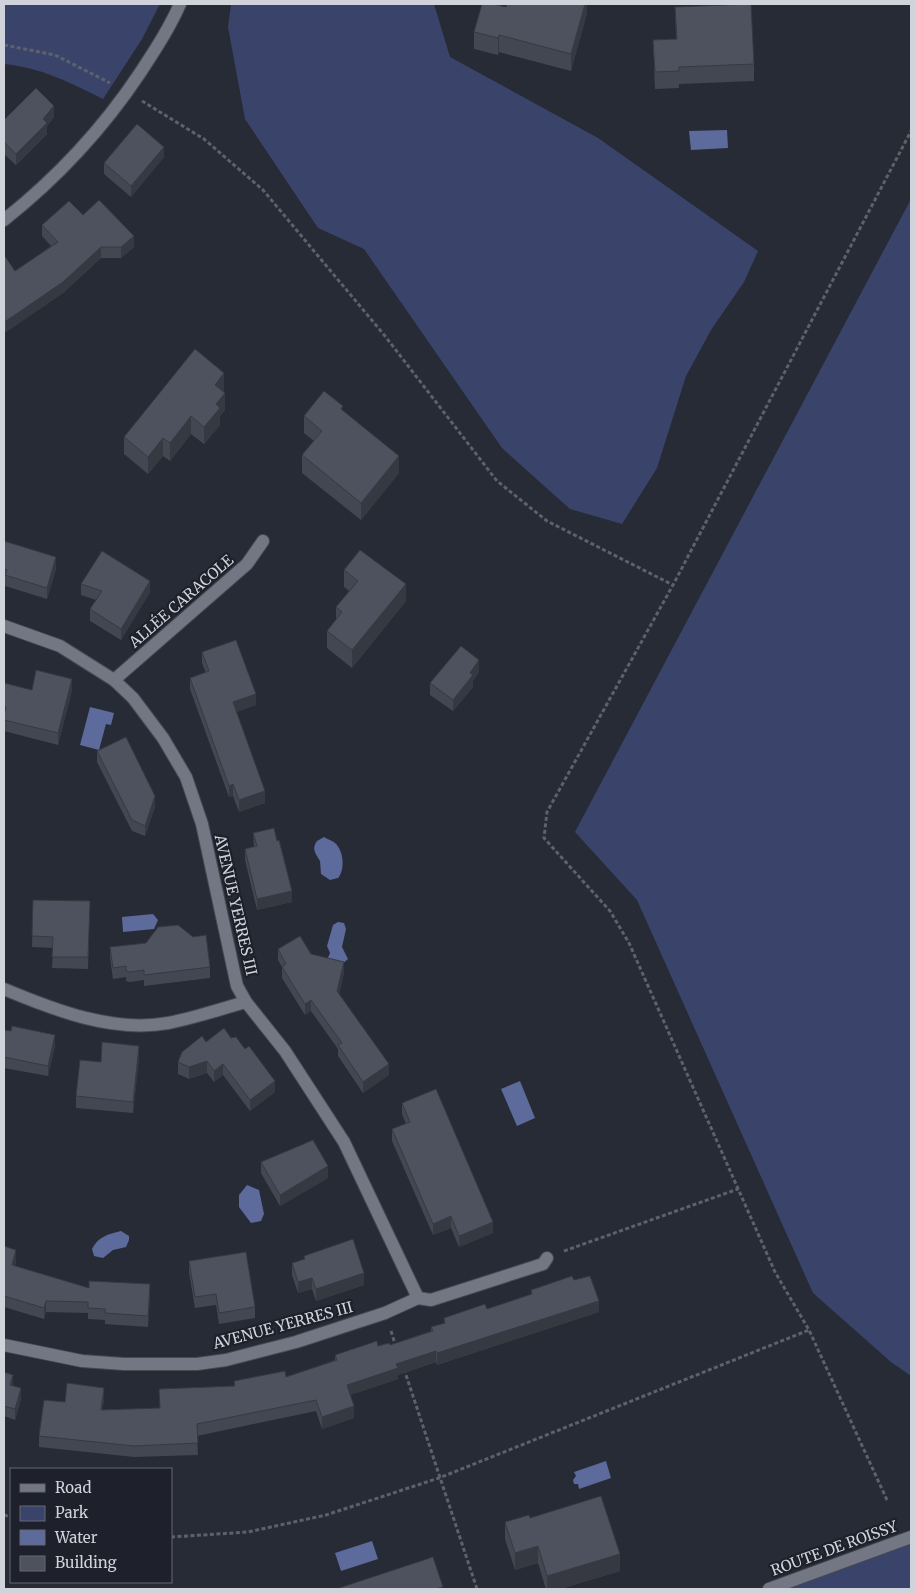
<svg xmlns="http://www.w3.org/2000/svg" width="915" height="1593" viewBox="0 0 915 1593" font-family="Merriweather,serif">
  <rect width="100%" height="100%" fill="#272b35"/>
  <g fill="#3a446b">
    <path d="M4 4H160L142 39 103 99C69 82 42 68 4 64Z"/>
    <polygon points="231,4 434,4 450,57 598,138 758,251 744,282 711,330 686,376 657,468 622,524 570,509 502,448 364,249 318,228 245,119 228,27"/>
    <polygon points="911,199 911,1376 891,1362 813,1293 637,900 575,832"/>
    <polygon points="911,1537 911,1589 769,1589"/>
  </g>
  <g fill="#5d6a9c">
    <polygon points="727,130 728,148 691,150 689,131"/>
    <polygon points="90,707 114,713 111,725 106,724 99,750 80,745"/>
    <path d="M324 837C327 839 333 841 335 843 344 851 345 870 338 878L330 880 321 874 320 861C316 854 311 849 317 841Z"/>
    <polygon points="153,914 158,920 154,929 123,932 122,917"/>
    <polygon points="338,922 344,923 346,929 342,947 348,959 341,965 327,960 330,953 327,946 333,925"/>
    <polygon points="520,1081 535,1118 517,1126 501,1089"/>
    <polygon points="247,1185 259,1190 264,1214 261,1221 251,1223 239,1207 239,1195"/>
    <path d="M121 1231 129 1236V1240L126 1247 113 1250 103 1258 94 1256 92 1249C98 1237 108 1234 121 1231Z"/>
    <polygon points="606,1461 611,1478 579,1489 578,1484 574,1484 573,1480 576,1476 574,1472"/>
    <polygon points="372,1541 378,1559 341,1571 335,1553"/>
  </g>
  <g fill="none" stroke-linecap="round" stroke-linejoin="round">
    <g stroke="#464952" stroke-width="14">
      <g id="minor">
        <path d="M4 220C57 178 102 130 140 73 155 50 169 29 180 4"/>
        <polyline points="4,626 60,646 114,680 133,698 163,738 186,777 202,824 237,986 246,1002 285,1051 344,1142 418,1298 385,1313 296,1342 226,1360 197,1364 124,1364 82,1361 4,1345"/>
        <polyline points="114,680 247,564 263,541"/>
        <path d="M4 989C54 1010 113 1033 168 1023 194 1018 220 1009 246 1002"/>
        <polyline points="418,1298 431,1300 543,1264 547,1258"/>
      </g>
    </g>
    <g stroke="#464952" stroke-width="14">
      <polyline id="secondary" points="769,1589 911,1537"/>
    </g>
    <g stroke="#5d616a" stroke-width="3" stroke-dasharray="4 2.5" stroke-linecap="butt">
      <polyline points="4,45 55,55 110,83"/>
      <polyline points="142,101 204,139 263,190 385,336 497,481 547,521 673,585"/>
      <polyline points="564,1251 738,1189"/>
      <polyline points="391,1331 396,1347"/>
      <polyline points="404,1369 477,1589"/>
      <polyline points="887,1500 809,1330 775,1272 629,943 610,911 544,838 547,812 673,585 911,131"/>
      <polyline points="4,1515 11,1517"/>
      <polyline points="171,1537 248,1532 326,1515 439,1478 809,1330"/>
    </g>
    <use href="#minor" stroke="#737784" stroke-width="12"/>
    <use href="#secondary" stroke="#737784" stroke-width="12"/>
  </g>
  <g fill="#434751">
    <polygon points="587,4 587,13 571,71 499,52 498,55 474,49 474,32 506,7"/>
    <polygon points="675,7 754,64 754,81 679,84 679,88 655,89 653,40 676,39"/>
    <polygon points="54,117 47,126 47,134 16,165 4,154 4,120"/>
    <polygon points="164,157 131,197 104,174 104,163"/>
    <polygon points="83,215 134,247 121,258 101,258 63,293 6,332 4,330 4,255 15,271 51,246 42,236 42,225"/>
    <polygon points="224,391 223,392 225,410 220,416 220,425 204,444 191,434 170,461 163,456 148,474 124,454 124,437"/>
    <polygon points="343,411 399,473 361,520 302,473 302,455 314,441 304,433 304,416"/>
    <polygon points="4,541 56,569 47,599 5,586 5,581 4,581"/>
    <polygon points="344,570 406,601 352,668 327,648 327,631 336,620 336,607 349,591 344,587"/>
    <polygon points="81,584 150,592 121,640 90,621 90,609 96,600 81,595"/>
    <polygon points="202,652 256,705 236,712 265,803 239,812 233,796 229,797 190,689 190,678 206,673 202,663"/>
    <polygon points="479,672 473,681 473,687 453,711 430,695 430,683"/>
    <polygon points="4,683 32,690 72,690 58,745 4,731"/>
    <polygon points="97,751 155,807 145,836 132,831 97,762"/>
    <polygon points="253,833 277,841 292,902 257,910 245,860 245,849 254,847"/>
    <polygon points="33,900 90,901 88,969 52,968 53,948 32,947"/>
    <polygon points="110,947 210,967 210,978 144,986 144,980 130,982 126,981 126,977 113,979 110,958"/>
    <polygon points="278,949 311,954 344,973 339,994 389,1075 363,1093 338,1056 338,1049 311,1011 305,1015 282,978 282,967 278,960"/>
    <polygon points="4,1030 11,1031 55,1046 48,1076 4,1068"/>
    <polygon points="231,1038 275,1092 250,1111 223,1075 214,1082 207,1073 189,1079 178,1074 178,1062 206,1042"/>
    <polygon points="139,1057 133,1113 76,1108 76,1096"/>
    <polygon points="402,1103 493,1233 459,1247 451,1228 433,1235 392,1141 392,1129 406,1124 402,1114"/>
    <polygon points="261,1162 328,1178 280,1206 261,1173"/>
    <polygon points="4,1246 16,1260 15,1266 89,1288 150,1295 148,1327 105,1324 105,1320 88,1319 88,1313 46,1312 44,1319 4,1307"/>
    <polygon points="304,1256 364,1285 316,1301 312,1289 298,1293 292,1275 292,1263 304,1259"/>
    <polygon points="189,1261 255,1307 255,1318 219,1324 216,1305 195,1308 189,1272"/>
    <polygon points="574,1280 599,1312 437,1365 436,1362 398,1375 398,1379 350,1395 354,1418 322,1429 316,1411 197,1436 198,1455 134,1457 39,1447 39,1436 65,1402 104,1399 102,1410 160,1408 234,1386 234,1381 286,1377 335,1360 335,1355 378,1346 390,1345 431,1331 431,1327 444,1323 444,1318 487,1309 531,1294 531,1290"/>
    <polygon points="4,1372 21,1399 15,1420 4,1416"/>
    <polygon points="530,1518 620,1571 560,1589 546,1589 538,1563 515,1570 505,1539 505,1522"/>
  </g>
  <g fill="#373942">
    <polygon points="585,4 587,4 587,13 571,71 571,54"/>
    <polygon points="499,35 499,52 498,55 498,38"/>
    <polygon points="54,106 54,117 47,126 47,134 16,165 16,154"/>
    <polygon points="164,147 164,157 131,197 131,186"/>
    <polygon points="134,236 134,247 121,258 121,247"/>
    <polygon points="101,247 101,258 63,293 6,332 6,321"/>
    <polygon points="224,373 224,391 215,402 215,385"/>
    <polygon points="225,393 225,410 220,416 220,425 204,444 204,427 216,404"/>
    <polygon points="191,416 191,434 170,461 170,443"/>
    <polygon points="163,438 163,456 148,474 148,457"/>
    <polygon points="399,456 399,473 361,520 361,503"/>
    <polygon points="56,557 56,569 47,599 47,588"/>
    <polygon points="150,581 150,592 121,640 121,629"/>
    <polygon points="406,584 406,601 352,668 352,650"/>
    <polygon points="479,660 479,672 473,681 473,687 453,711 453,700 470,673"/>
    <polygon points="72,679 72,690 58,745 58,733"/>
    <polygon points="256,694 256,705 233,713 233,702"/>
    <polygon points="233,784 233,796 229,797 229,786"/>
    <polygon points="265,791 265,803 239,812 239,800"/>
    <polygon points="155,796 155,807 145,836 145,826"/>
    <polygon points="292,891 292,902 257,910 257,899"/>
    <polygon points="344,962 344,973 337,1002 337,991"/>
    <polygon points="311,1000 311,1011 305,1015 305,1004"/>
    <polygon points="55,1035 55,1046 48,1076 48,1066"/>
    <polygon points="139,1046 139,1057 133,1113 133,1102"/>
    <polygon points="207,1061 207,1073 189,1079 189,1067"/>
    <polygon points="223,1064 223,1075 214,1082 214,1071"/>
    <polygon points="389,1064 389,1075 363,1093 363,1082"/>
    <polygon points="275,1081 275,1092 250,1111 250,1100"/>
    <polygon points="328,1166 328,1178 280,1206 280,1195"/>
    <polygon points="451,1216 451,1228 433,1235 433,1224"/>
    <polygon points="493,1222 493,1233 459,1247 459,1236"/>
    <polygon points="16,1250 16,1260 12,1276 12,1265"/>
    <polygon points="364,1273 364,1285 316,1301 316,1289"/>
    <polygon points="312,1278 312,1289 298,1293 298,1282"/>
    <polygon points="150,1284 150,1295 148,1327 148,1316"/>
    <polygon points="46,1301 46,1312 44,1319 44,1308"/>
    <polygon points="599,1301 599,1312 437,1365 437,1353"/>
    <polygon points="436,1351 436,1362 398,1375 398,1379 347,1396 347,1385 396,1364"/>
    <polygon points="13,1375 13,1386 10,1385"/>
    <polygon points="21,1388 21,1399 15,1420 15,1409"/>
    <polygon points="104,1388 104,1399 101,1422 101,1410"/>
    <polygon points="354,1406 354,1418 322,1429 322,1417"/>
    <polygon points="538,1546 538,1563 515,1570 515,1553"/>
    <polygon points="620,1554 620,1571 560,1589 547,1589 547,1576"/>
  </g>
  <g fill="#4e525e" stroke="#373942">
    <polygon points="482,4 494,4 506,7 507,4 585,4 571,54 499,35 498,38 474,32"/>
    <polygon points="751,4 754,64 679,67 679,71 655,72 653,40 677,39 675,7"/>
    <polygon points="36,88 54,106 43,119 47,123 16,154 4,142 4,120"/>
    <polygon points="137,124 164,147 131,186 104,163"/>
    <polygon points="99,200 134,236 121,247 101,247 63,282 6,321 4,319 4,255 15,271 58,242 42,225 69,201 83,215"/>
    <polygon points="195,349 224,373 215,385 225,393 216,404 220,408 204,427 191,416 170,443 163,438 148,457 124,437"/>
    <polygon points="324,391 343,406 341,409 399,456 361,503 302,455 322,431 304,416"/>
    <polygon points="4,541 56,557 47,588 5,575 7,570 4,569"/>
    <polygon points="360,550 406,584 352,650 327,631 342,612 336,607 358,581 344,570"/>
    <polygon points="102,551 150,581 121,629 90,609 102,591 81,584"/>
    <polygon points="236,640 256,694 233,702 265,791 239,800 233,784 229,786 190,678 209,671 202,652"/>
    <polygon points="461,646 479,660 470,673 473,675 453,700 430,683"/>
    <polygon points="36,670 72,679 58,733 4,720 4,715 6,707 4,706 4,683 32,690"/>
    <polygon points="126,737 155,796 145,826 132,820 97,751"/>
    <polygon points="274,828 277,841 279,840 292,891 257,899 245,849 257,846 253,833"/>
    <polygon points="33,900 90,901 88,957 52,957 53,937 32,936"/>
    <polygon points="178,925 193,937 206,935 210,967 144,975 144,970 130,972 126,971 126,966 113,968 110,947 146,943 158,927"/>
    <polygon points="300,936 311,954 344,962 337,991 389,1064 363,1082 338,1045 342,1043 311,1000 305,1004 282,967 286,964 278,949"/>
    <polygon points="12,1026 55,1035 48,1066 4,1057 4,1030 11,1031"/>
    <polygon points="224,1028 231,1038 236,1037 245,1049 249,1046 275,1081 250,1100 223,1064 214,1071 207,1061 189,1067 178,1062 182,1052 202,1036 206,1042"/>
    <polygon points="102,1042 139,1046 133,1102 76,1096 80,1060 101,1062"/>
    <polygon points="436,1089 493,1222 459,1236 451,1216 433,1224 392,1129 410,1122 402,1103"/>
    <polygon points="313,1140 328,1166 280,1195 261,1162"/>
    <polygon points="353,1239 364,1273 316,1289 312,1278 298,1282 292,1263 305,1259 304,1256"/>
    <polygon points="4,1246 16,1250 12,1265 89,1288 89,1281 150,1284 148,1316 105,1313 105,1309 88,1308 88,1302 46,1301 44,1308 4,1296"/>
    <polygon points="246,1252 255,1307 219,1313 216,1294 195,1297 189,1261"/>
    <polygon points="572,1276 574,1280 590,1276 599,1301 437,1353 436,1351 396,1364 398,1368 347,1385 354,1406 322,1417 316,1400 197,1424 198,1443 134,1446 39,1436 44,1400 65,1402 67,1383 104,1388 101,1410 160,1408 159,1389 235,1386 234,1381 285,1371 286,1377 337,1360 335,1355 377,1341 378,1346 389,1343 390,1345 433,1331 431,1327 445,1323 444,1318 485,1304 487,1309 532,1294 531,1290"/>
    <polygon points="4,1372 13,1375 10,1385 21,1388 15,1409 4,1406"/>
    <polygon points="601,1496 620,1554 547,1576 538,1546 515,1553 505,1522 529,1515 530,1518"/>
    <polygon points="433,1557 443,1587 435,1589 336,1589"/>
  </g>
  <g text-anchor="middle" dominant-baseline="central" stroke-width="4.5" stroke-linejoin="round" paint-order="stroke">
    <g font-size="15" fill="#d1d3da" stroke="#1e212b">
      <text transform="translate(181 601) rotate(-41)">ALLÉE CARACOLE</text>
      <text transform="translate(236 905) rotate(77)">AVENUE YERRES III</text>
      <text transform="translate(283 1325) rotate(-15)">AVENUE YERRES III</text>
      <text transform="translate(834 1548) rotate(-20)">ROUTE DE ROISSY</text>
    </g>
  </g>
  <rect width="915" height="1593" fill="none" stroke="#d1d3da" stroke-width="10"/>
  <rect x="10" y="1468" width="162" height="115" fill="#1e212b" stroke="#666871"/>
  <rect x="20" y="1484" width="25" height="8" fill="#737784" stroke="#666871"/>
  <text x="55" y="1493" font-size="15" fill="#d1d3da">Road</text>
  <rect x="20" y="1506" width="25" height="15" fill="#3a446b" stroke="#666871"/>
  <text x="55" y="1518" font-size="15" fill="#d1d3da">Park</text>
  <rect x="20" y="1530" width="25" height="15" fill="#5d6a9c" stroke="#666871"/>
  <text x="55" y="1543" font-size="15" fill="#d1d3da">Water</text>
  <rect x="20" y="1556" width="25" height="15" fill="#4e525e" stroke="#666871"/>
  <text x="55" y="1568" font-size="15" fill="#d1d3da">Building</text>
</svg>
